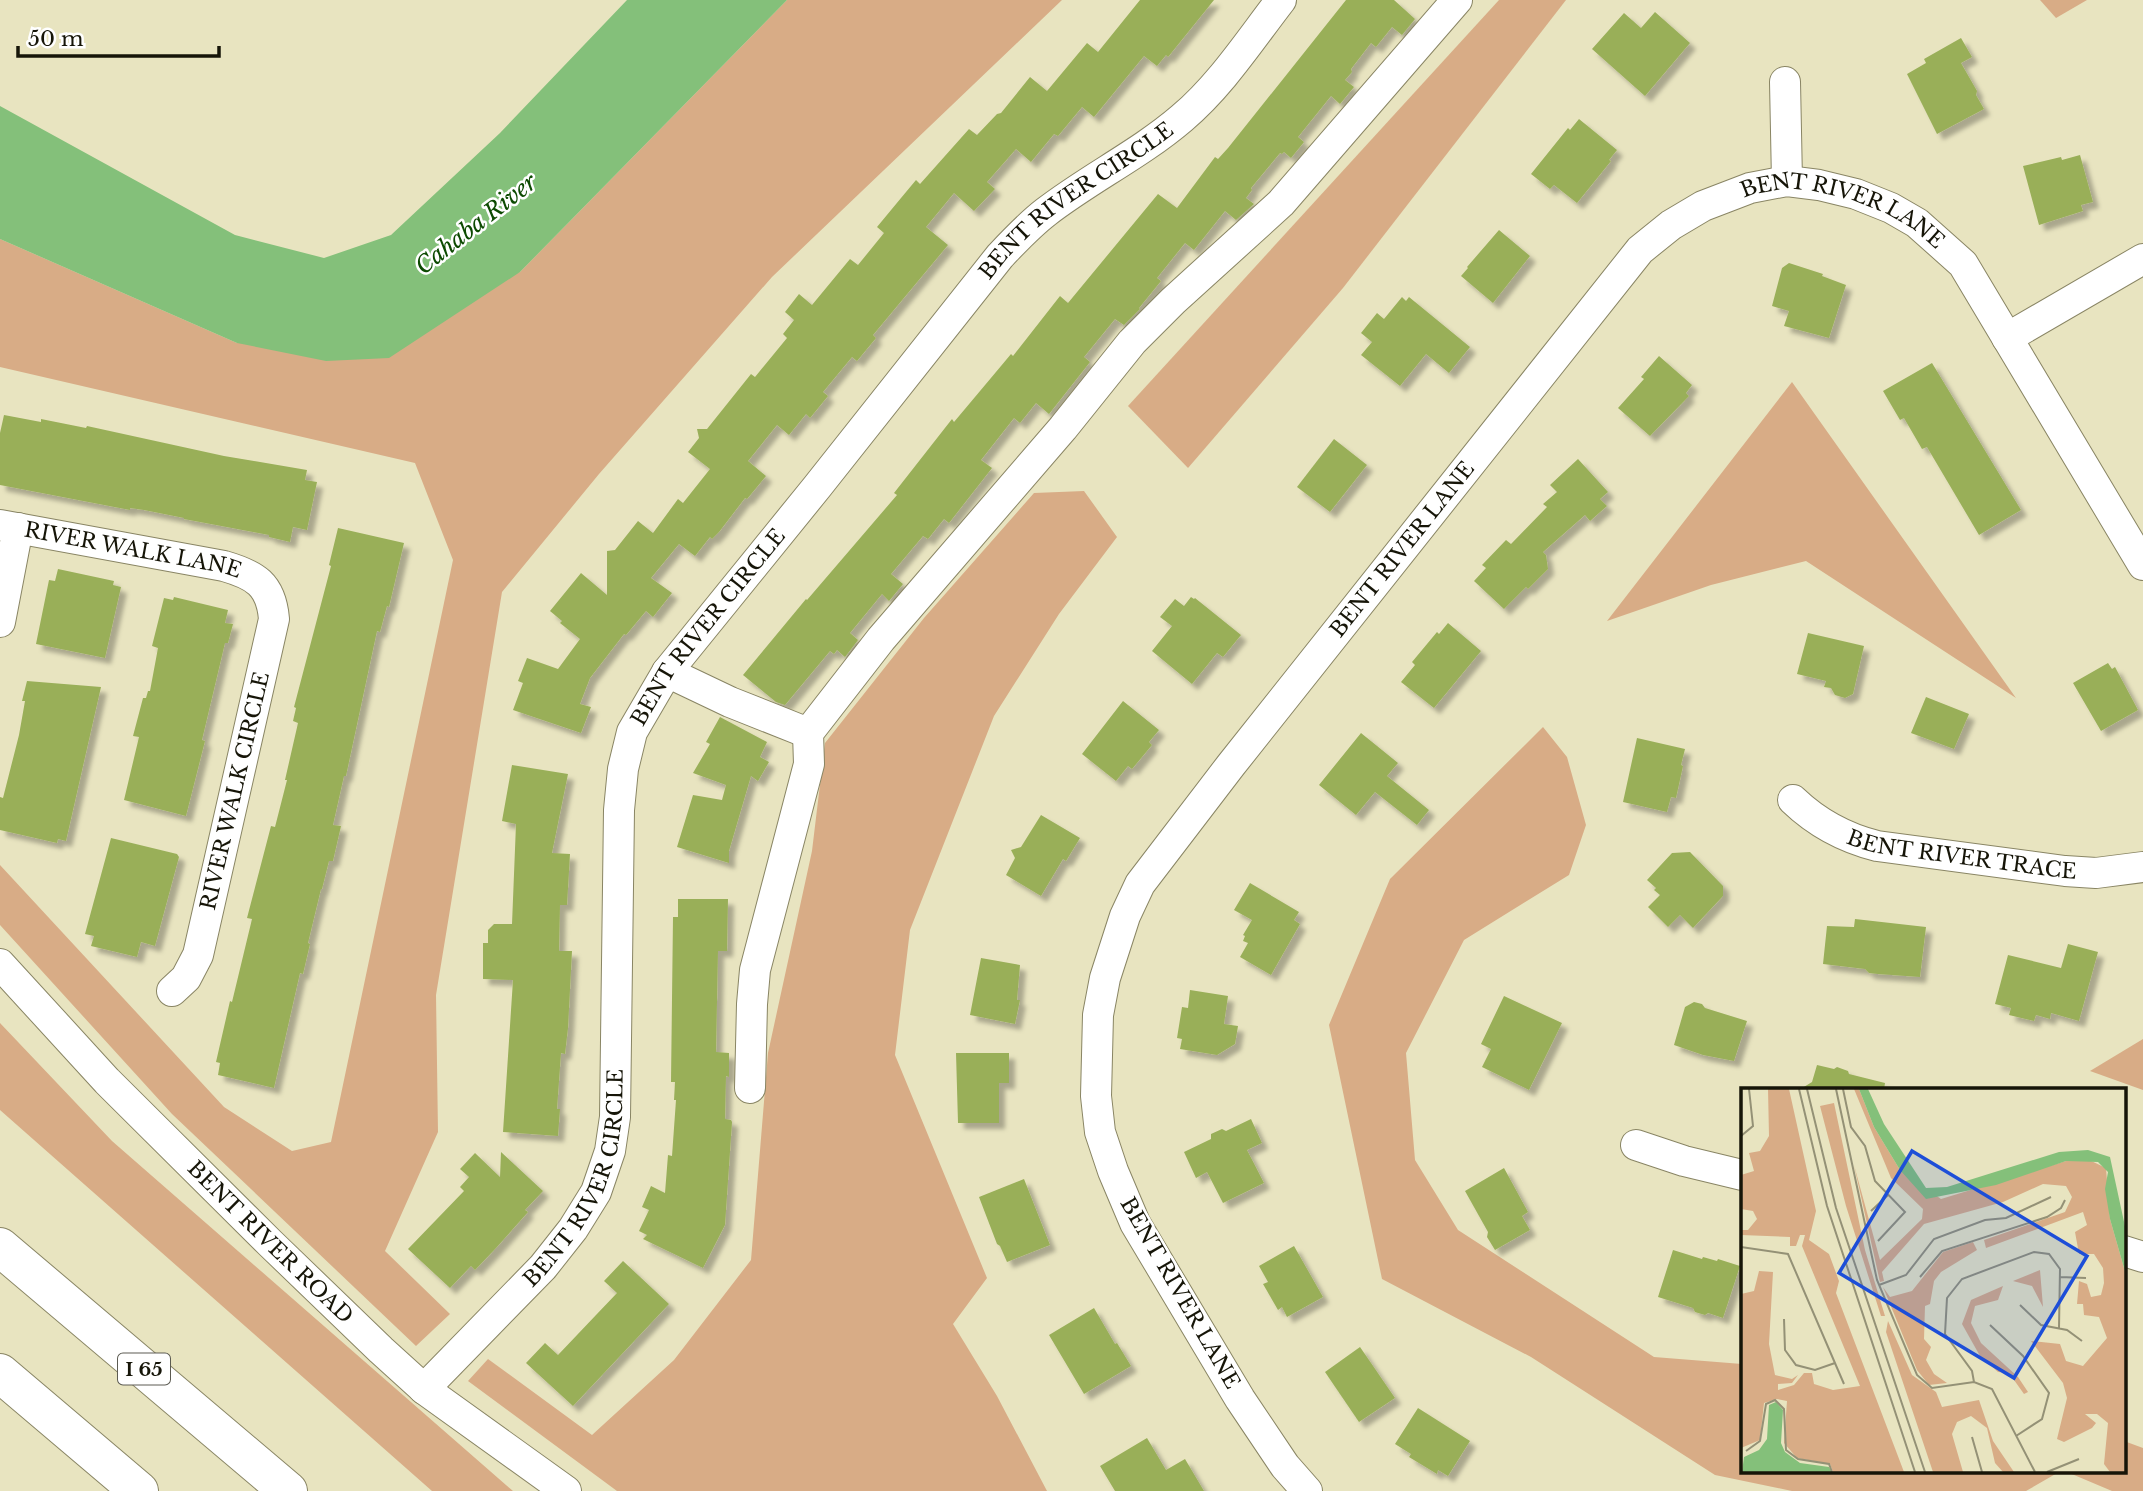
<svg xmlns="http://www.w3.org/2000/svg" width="2143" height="1491" viewBox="0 0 2143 1491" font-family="'Libre Baskerville',serif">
  <defs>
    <filter id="shadow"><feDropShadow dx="6" dy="6" stdDeviation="2" flood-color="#0004"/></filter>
  </defs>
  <rect width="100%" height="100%" fill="#e8e4c0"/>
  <g fill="#d8ac86">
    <polygon points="787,0 1062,0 772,277 599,474 502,592 436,995 438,1132 385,1251 450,1314 416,1346 172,1114 0,925 0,865 224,1107 292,1151 331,1142 453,560 415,463 0,367 0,239 237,343 520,272"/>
    <polygon points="1499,0 1566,0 1343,288 1188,468 1128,406"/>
    <polygon points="2040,0 2087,0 2056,18"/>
    <polygon points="1792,382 2016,698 1806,561 1711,585 1607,621"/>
    <polygon points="1084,491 1117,537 1059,614 994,716 910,930 895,1055 987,1278 953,1324 997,1396 1047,1491 617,1491 468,1381 488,1359 592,1435 674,1360 751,1260 768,1053 812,851 825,743 924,618 1034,493"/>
    <polygon points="1543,727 1567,757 1586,825 1569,875 1464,940 1406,1053 1415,1160 1458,1230 1654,1357 1742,1364 1742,1472 2059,1472 2026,1491 1792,1491 1715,1475 1531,1357 1382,1279 1329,1025 1390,879"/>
    <polygon points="0,1023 112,1141 513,1491 432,1491 0,1110"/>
    <polygon points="2143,1039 2143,1090 2090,1071"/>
    <polygon points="2124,1441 2143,1448 2143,1491 2112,1491 2067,1472 2124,1472"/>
  </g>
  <polygon fill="#84c07a" points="627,0 787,0 520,272 389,358 326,361 237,343 0,239 0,106 235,235 324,258 391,235 500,133"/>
  <g fill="#99af59" filter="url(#shadow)">
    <polygon points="1140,0 1214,0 1168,57 1166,55 1157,66 1144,56 1094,117 1082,107 1058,136 1054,134 1031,162 1016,149 987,182 995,189 974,211 954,193 926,227 948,245 873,335 876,338 857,361 852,357 823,392 828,396 810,418 806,414 789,435 777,425 748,461 766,476 747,499 745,498 719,532 712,539 710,537 695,556 679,544 651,578 672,593 653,617 646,611 626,635 624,634 590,678 580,704 591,707 581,733 513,710 523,683 518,681 527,658 558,669 580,639 560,623 562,621 550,611 581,573 607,595 607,551 615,550 638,521 653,533 678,499 683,503 710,469 688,452 699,438 697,429 707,429 751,374 755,377 787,338 783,334 794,320 785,312 799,294 812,305 850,259 858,265 884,233 877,227 901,198 916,180 920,184 969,129 977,135 997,114 1001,113 1030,77 1047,91 1087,43 1098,52"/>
    <polygon points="1346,0 1394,0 1415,19 1402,35 1392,27 1376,47 1371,43 1351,69 1352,72 1345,80 1354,87 1340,104 1331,96 1298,137 1304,142 1291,158 1284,152 1282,154 1280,153 1251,188 1252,190 1246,198 1254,204 1236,220 1225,211 1194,250 1185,243 1157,278 1161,281 1139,308 1140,309 1124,325 1115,319 1084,357 1090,362 1049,414 1036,403 1020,423 1014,418 981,460 992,468 949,523 944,519 928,539 923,536 891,574 903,584 889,601 882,594 850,633 858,640 845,657 837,650 834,654 830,651 785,705 776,702 743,675 806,599 807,600 897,495 894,493 952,419 954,422 1001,366 1011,354 1013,356 1060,296 1068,303 1158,194 1177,208 1215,157 1218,159 1228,148"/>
    <polygon points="1655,12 1690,43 1645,96 1592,49 1624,13 1641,28"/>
    <polygon points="1961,38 1972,57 1961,63 1977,91 1976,95 1984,109 1937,134 1907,74 1926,63 1924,59"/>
    <polygon points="1579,119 1617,150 1609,160 1611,161 1577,203 1554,185 1550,189 1531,174 1568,128 1570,130"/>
    <polygon points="2080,155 2093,202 2081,205 2083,211 2039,225 2023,166 2061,157 2062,160"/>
    <polygon points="1499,230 1530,256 1493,303 1461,276 1468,268 1467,267"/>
    <polygon points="1789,263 1823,274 1822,276 1846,285 1829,338 1784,326 1789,311 1772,306 1782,268"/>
    <polygon points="1402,297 1406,301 1409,297 1470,347 1449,373 1426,354 1400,386 1361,355 1372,342 1361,333 1377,313 1384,319"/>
    <polygon points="1659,356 1692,385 1686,393 1689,396 1650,436 1618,408 1644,379 1641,377"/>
    <polygon points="1932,363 2021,510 1979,535 1927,447 1922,449 1904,418 1900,420 1883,391"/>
    <polygon points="4,415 41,422 41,419 86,428 87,426 224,456 307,470 305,480 317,482 307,530 293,527 290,542 269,537 269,535 184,519 184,518 144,510 130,508 130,510 0,485 0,433"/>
    <polygon points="1334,439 1367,465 1330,512 1297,487"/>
    <polygon points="1578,459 1608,492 1600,499 1607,506 1590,521 1585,515 1543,552 1546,555 1548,569 1528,589 1526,587 1504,609 1474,581 1486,568 1482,565 1506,540 1511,544 1547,507 1543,504 1557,492 1550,485"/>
    <polygon points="338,528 404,543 389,607 387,606 380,632 377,631 346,776 344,776 333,825 341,826 333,861 329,861 322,889 321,889 308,943 310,944 303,974 300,973 274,1088 218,1075 220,1063 216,1062 230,1001 232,1002 252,919 247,918 271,826 275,827 287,780 285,780 298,723 293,721 296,708 294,707 331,566 329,565"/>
    <polygon points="58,569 114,581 113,585 121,587 105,658 36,644 49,580 55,581"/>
    <polygon points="174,597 228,610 225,623 233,624 228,643 225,643 202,740 205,741 186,816 124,800 139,737 133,736 143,698 146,698 148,691 150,691 158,648 152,646 164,598 173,600"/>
    <polygon points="1191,597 1194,599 1195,598 1241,635 1223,657 1217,653 1192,684 1152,651 1172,626 1160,617 1175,599 1184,606"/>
    <polygon points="1448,623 1481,651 1434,708 1401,682 1415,665 1412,662 1437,632 1439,634"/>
    <polygon points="1808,633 1864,646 1853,694 1845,698 1835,695 1831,688 1824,687 1826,681 1797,674"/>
    <polygon points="2108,663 2112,669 2115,667 2138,710 2101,731 2073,683"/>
    <polygon points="27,681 101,687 66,841 58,839 57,843 0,830 0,797 3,798 19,735 25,701 22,701"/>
    <polygon points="1926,697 1969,714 1954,749 1911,733"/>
    <polygon points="1123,701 1159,730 1149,742 1152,745 1132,769 1128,766 1116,781 1082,754"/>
    <polygon points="720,717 767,742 760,757 769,762 758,781 751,776 729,851 729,863 677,847 693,795 722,800 726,785 693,773 710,744 706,742"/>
    <polygon points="1361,733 1398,763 1387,776 1429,810 1417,825 1375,792 1356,815 1319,785"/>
    <polygon points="1637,738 1685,749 1681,765 1683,766 1676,798 1671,797 1667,812 1623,802"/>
    <polygon points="512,765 568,774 552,853 570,854 567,905 560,905 559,951 572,951 568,1028 565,1054 561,1053 557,1109 560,1109 558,1136 503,1132 513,980 483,979 483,943 488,943 488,930 494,924 512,924 516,824 502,821"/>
    <polygon points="1041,815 1080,838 1066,861 1063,859 1041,896 1006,875 1015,858 1011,850 1021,847"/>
    <polygon points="111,838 177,854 179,857 155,946 141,942 137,957 91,946 94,936 85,934"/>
    <polygon points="1690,852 1723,886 1723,896 1693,928 1680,915 1668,927 1648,907 1660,895 1654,890 1656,888 1647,880 1672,853"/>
    <polygon points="1250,883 1299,912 1294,920 1300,924 1271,975 1240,957 1248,943 1243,941 1245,936 1243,935 1252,920 1234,910"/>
    <polygon points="678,899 728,899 727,951 718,951 716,1052 729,1053 729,1077 726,1076 725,1119 731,1120 732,1122 725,1225 703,1268 643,1239 647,1235 639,1231 649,1210 642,1207 651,1186 665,1193 668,1155 672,1156 676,1100 674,1100 675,1082 671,1082 673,917 678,917"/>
    <polygon points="1855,919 1926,927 1920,977 1878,974 1869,973 1865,969 1823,964 1827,926 1854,927"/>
    <polygon points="2068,944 2098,952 2079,1021 2051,1013 2050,1019 2036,1015 2034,1021 2009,1015 2011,1008 1995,1004 2008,955 2061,968"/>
    <polygon points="981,958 1020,965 1017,1000 1020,1000 1015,1024 970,1015"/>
    <polygon points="1190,990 1228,996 1224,1024 1238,1026 1235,1044 1217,1055 1180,1049 1182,1039 1177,1038 1182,1007 1188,1008"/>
    <polygon points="1504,996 1562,1023 1529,1090 1482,1067 1491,1049 1481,1044"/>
    <polygon points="1694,1002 1702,1004 1705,1008 1747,1021 1734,1061 1703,1055 1674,1045 1685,1007"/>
    <polygon points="956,1053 1009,1053 1009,1083 999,1083 999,1123 958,1123"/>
    <polygon points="1817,1065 1834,1069 1837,1067 1848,1071 1849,1074 1885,1083 1884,1090 1799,1090 1812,1082"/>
    <polygon points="1251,1119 1262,1143 1247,1150 1264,1183 1223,1203 1207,1172 1196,1178 1184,1152 1211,1139 1211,1134 1222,1129 1226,1131"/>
    <polygon points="501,1152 543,1191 525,1210 528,1212 496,1248 475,1270 471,1266 450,1288 408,1249 464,1191 460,1187 469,1177 460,1169 475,1153 500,1177"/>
    <polygon points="1504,1168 1528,1212 1522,1216 1530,1230 1495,1250 1487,1237 1488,1232 1465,1191"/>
    <polygon points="1024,1179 1050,1245 1007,1262 1000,1246 997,1244 979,1197"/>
    <polygon points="1294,1246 1323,1297 1287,1317 1282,1307 1278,1310 1263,1284 1268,1282 1259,1266"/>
    <polygon points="1673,1250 1702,1259 1703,1257 1717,1261 1718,1259 1740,1266 1723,1318 1708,1313 1705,1315 1695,1312 1693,1308 1658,1297"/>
    <polygon points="623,1261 669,1304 573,1406 526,1363 545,1343 558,1355 596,1315 617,1293 604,1281"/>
    <polygon points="1094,1308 1115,1344 1117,1343 1131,1366 1084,1394 1049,1335"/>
    <polygon points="1360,1347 1395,1398 1359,1422 1325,1372"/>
    <polygon points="1418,1408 1470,1441 1448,1476 1438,1470 1437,1474 1409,1457 1411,1454 1395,1444"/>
    <polygon points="1147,1438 1166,1470 1185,1459 1204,1491 1115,1491 1100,1466"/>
  </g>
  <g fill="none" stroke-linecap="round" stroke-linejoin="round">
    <g stroke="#898564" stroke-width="32">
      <g id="minor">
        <polyline points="1785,82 1787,181"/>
        <polyline points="2007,338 2143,259"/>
        <path id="s1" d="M0 525 224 566C255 575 271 584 274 619L198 955 186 978 172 991"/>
        <polyline points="0,622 18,528"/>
        <polyline points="667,672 730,702 808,733"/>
        <path id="s2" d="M1793 800C1817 823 1845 838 1877 846L2065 871 2096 873 2143 867"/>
        <path id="s3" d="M0 964 107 1081 270 1243 381 1350 424 1389 566 1491"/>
        <polyline points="750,1088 752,1004 755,970 809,764 808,733 881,639 1063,428 1132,342 1173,301 1281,203 1457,0"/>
        <polyline points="1636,1145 1684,1161 1742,1175"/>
        <polyline points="2124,1251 2143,1257"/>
        <path id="s4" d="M424 1389 543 1267 573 1229 596 1192 610 1151 615 1117 619 810 623 769 632 732 667 672 817 487 1000 256C1015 240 1029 225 1046 212 1090 178 1140 154 1182 118 1221 85 1250 40 1281 0"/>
        <path id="s5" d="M1307 1491 1285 1466 1240 1399 1135 1223 1113 1171 1100 1132 1096 1096 1098 1015 1105 978 1125 916 1140 884 1231 765 1640 250 1671 225 1703 206 1750 188 1787 181 1819 185 1856 194 1891 208 1917 223 1963 264 2143 565"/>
      </g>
    </g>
    <g stroke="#898564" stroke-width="40">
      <g id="highway">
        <polyline points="0,1247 288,1491"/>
        <polyline points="0,1373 139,1491"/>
      </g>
    </g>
    <use href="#minor" stroke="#fff" stroke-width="30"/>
    <use href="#highway" stroke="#fff" stroke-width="38"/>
  </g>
  <g text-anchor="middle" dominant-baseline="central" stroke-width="5" stroke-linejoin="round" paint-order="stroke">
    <rect fill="#fff" stroke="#5c5b52" stroke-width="2" x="118" y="1353.5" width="52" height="31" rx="5"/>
    <g font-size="19" font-weight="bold" fill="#161508">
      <text x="144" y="1369">I 65</text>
    </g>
    <g font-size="21" fill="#161508" stroke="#fff">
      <text stroke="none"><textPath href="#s4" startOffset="1423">BENT RIVER CIRCLE</textPath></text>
      <text stroke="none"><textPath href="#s5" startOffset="1706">BENT RIVER LANE</textPath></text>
      <text stroke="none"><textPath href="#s5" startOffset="1097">BENT RIVER LANE</textPath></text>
      <text stroke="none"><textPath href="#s1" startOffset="135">RIVER WALK LANE</textPath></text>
      <text stroke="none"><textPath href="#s4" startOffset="856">BENT RIVER CIRCLE</textPath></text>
      <text transform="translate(235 791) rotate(-77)">RIVER WALK CIRCLE</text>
      <text stroke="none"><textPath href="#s2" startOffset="182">BENT RIVER TRACE</textPath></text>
      <text stroke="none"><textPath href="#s4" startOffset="268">BENT RIVER CIRCLE</textPath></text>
      <text stroke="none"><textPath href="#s3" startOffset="388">BENT RIVER ROAD</textPath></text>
      <text transform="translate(1180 1293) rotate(60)">BENT RIVER LANE</text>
    </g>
    <g font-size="23" font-style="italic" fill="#0c4a01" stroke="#fff">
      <text transform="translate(476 224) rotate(-38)">Cahaba River</text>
    </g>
  </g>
  <g transform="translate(1741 1088)">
    <rect width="385" height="385" fill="#e8e4c0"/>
    <path d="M27 1H48L75 123 68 152 88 166 98 193 95 205 163 384H92L89 376 56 370 43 355 46 313 36 311 23 315 19 352 0 360V206L13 203 18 183 32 184 28 256 34 287 51 291 57 287 51 295 37 296V302L53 297 63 285H71L73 296 92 302 119 298 61 158 64 147H59L55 158H49V149L0 147V142H7L16 131 12 123 0 121V87L13 83 8 65 19 63 28 48ZM113 1H118L133 39 159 82 200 111 325 73 346 71 365 80 369 131 385 187V384H369L363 376 367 335 356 326H344L355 335 351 340 323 354 316 351 326 310 322 295 290 253 319 256 325 273 342 278 366 250 358 229 343 227 342 216H336L338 193 346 196 350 209 360 207 363 195 362 180 353 166H338L334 144 346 137 342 124 245 160 243 152 324 124 331 109 325 98 302 96 262 114 183 136 141 184 143 193 139 194 113 77 139 172 181 131 182 121 150 90ZM93 15 124 162 144 228H140L105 118 79 18ZM232 154 236 162 200 184 193 193 189 216 184 218 183 251 190 259 185 272 193 286 206 295 188 297 176 282 142 199 149 209 171 203 202 164ZM299 182 302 219 291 198 272 193ZM262 198 257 212 234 218 230 235 240 255 277 289 287 304 283 306 268 285 257 284 239 268 221 236 230 212ZM147 233 171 287 195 304 201 319 238 312 252 353 273 384H262L254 375 246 340 230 328 216 334 211 346 222 384H192L145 244Z" fill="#d8ac86"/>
    <path d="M118 1H127L143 36 185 100 206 99 318 64 347 62 369 69 385 143V187L369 131 364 101 367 84 357 74 325 73 255 97 185 111 159 82 133 39ZM35 314 42 322 40 355 44 364 59 375 88 379 91 384H1L3 369 18 362 26 351 28 317Z" fill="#84c07a"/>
    <path fill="none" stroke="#949176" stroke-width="2" d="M58 1 86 118 174 384M66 1 95 120 184 384M95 1 136 192 176 287 191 300 233 294 251 301 294 384M102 1 110 39 124 58 134 93 164 124 137 153M0 48 12 38 8 1M130 123 147 107M0 159 47 166 103 296M179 189 201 163 306 129 320 120 324 112M319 189 345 190M138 197 165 187 193 151 244 132 265 130 310 109M279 217 300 237 326 242 341 253M43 231 44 262 55 277 74 282 94 275M249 237 282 268 308 305 301 331 275 348M233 294 231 283 204 246 206 210 221 191 293 164 308 166 319 181 318 240M231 349 241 384M5 363 19 353 25 316 34 312 43 321 45 362 57 371 88 376 91 384M306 384 338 371"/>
    <path fill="#1d4ed8" fill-opacity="0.15" stroke="#1d4ed8" stroke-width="3.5" d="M171 63 346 168 273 290 98 185Z"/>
    <rect width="385" height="385" fill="none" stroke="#161508" stroke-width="3.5"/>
  </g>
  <path d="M18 46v10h201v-10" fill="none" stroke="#161508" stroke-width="3.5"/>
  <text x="28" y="46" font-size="21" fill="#161508" stroke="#ffffff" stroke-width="5" paint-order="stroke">50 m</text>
</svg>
